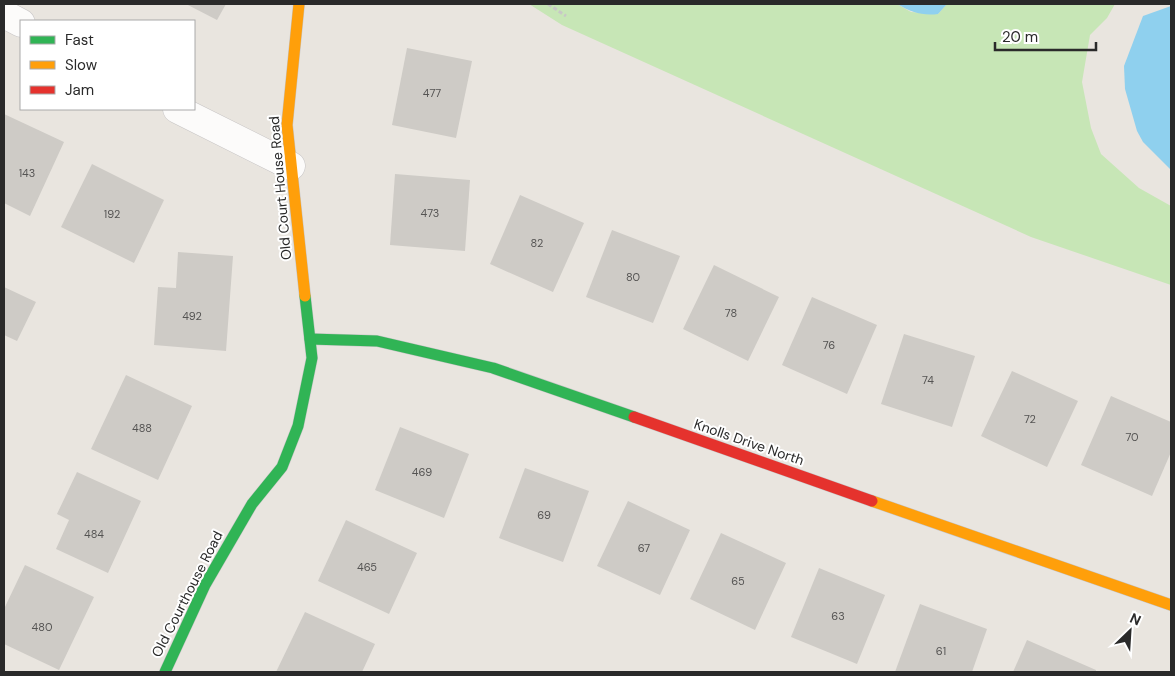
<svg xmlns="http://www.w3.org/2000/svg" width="1175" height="676" viewBox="0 0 1175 676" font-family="'DM Sans',sans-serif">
  <rect width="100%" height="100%" fill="#e9e5df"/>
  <polygon fill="#c7e6b6" points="529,4 897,4 911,12 938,14 947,4 1115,4 1107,18 1090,35 1082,82 1091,128 1101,154 1139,188 1171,206 1171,285 1031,237 562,25"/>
  <g fill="#8fd0ee">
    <path d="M897 4H947L938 14C922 16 911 12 897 4Z"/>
    <polygon points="1171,6 1171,170 1143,142 1137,131 1125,89 1124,66 1143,16"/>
  </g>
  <g fill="#cecbc6">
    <polygon points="186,4 226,4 217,20"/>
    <polygon points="407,48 472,61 456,138 392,125"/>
    <polygon points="4,114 64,142 30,216 4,203"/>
    <polygon points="92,164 164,200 134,263 61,227"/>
    <polygon points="395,174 470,180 465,251 390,245"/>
    <polygon points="520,195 584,223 553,292 490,264"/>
    <polygon points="612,230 680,256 653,323 586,297"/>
    <polygon points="178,252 233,256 226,351 154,345 158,287 176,288"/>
    <polygon points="714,265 779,297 748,361 683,329"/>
    <polygon points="4,287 36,302 17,341 4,335"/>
    <polygon points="812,297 877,325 847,394 782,365"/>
    <polygon points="904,334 975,356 952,427 881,404"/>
    <polygon points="1012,371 1078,401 1047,467 981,436"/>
    <polygon points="126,375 192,406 158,480 91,449"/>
    <polygon points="1111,396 1171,422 1171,452 1152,496 1081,465"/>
    <polygon points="400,427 469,454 444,518 375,490"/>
    <polygon points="525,468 589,491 563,562 499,538"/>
    <polygon points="77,472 141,501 108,573 56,549 69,520 57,514"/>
    <polygon points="628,501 690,530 660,595 597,566"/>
    <polygon points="346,520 417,553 389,614 318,581"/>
    <polygon points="721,533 786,563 755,630 690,599"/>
    <polygon points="25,565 94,597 59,670 4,644 4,609"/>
    <polygon points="819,568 885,595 857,664 791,637"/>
    <polygon points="920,604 987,629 972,672 895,672"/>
    <polygon points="305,612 375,644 362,672 276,672"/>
    <polygon points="1027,640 1096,670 1096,672 1013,672"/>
  </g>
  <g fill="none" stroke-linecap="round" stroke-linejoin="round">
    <g stroke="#c6c4c5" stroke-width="29">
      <g id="street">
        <polyline points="4,14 21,23"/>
        <polyline points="177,109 291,166"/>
      </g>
    </g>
    <g stroke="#c6c4c5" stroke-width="12">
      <g id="fast">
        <polyline points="310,339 377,341 493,368 634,417"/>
        <polyline points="165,672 205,585 252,504 282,467 298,426 312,358 305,296"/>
      </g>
    </g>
    <g stroke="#c6c4c5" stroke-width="12">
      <g id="slow">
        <polyline points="299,4 287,125 305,296"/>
        <polyline points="872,501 1171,605"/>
      </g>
    </g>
    <g stroke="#c6c4c5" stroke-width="12">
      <polyline id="jam" points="634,417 872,501"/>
    </g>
    <polyline stroke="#c8c7c7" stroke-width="3" stroke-dasharray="4 2.5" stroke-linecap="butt" points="548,4 566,16"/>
    <use href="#street" stroke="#fcfbfa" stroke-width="28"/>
    <use href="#fast" stroke="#30b455" stroke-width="11"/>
    <use href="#slow" stroke="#ff9f0a" stroke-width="11"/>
    <use href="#jam" stroke="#e5322d" stroke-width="11"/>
  </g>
  <g text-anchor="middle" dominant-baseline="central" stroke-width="4" stroke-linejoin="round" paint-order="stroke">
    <g font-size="11" fill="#555453">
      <text x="432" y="93">477</text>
      <text x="27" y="173">143</text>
      <text x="430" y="213">473</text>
      <text x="112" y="214">192</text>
      <text x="537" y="243">82</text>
      <text x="633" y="277">80</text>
      <text x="731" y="313">78</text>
      <text x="192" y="316">492</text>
      <text x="829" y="345">76</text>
      <text x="928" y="380">74</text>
      <text x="1030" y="419">72</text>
      <text x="142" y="428">488</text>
      <text x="1132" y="437">70</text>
      <text x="422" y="472">469</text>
      <text x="544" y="515">69</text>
      <text x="94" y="534">484</text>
      <text x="644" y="548">67</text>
      <text x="367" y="567">465</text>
      <text x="738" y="581">65</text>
      <text x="838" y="616">63</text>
      <text x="42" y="627">480</text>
      <text x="941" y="651">61</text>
    </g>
    <g font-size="14" fill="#2a2a2a" stroke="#fff">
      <text transform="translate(280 188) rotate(-95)">Old Court House Road</text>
      <text transform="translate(749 442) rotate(19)">Knolls Drive North</text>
      <text transform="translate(187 594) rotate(-63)">Old Courthouse Road</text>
    </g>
  </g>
  <rect width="1175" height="676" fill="none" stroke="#2a2a2a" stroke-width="10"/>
  <rect x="20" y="20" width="175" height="90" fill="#ffffff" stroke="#aaaaaa"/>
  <rect x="30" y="36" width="25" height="8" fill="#30b455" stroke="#aaaaaa"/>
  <text x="65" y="45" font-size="15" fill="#2a2a2a">Fast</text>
  <rect x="30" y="61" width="25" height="8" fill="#ff9f0a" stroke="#aaaaaa"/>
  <text x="65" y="70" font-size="15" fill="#2a2a2a">Slow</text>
  <rect x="30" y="86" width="25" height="8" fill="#e5322d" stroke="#aaaaaa"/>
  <text x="65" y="95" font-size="15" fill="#2a2a2a">Jam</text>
  <g transform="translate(1130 631) rotate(25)" stroke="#ffffff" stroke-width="4" paint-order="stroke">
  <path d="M0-4L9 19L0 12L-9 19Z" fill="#2a2a2a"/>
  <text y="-8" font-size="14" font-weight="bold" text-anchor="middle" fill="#2a2a2a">N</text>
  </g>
  <path d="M995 42v8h101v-8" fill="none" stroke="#2a2a2a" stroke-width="2.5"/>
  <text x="1002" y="42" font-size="15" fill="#2a2a2a" stroke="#ffffff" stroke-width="4" paint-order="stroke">20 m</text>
</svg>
